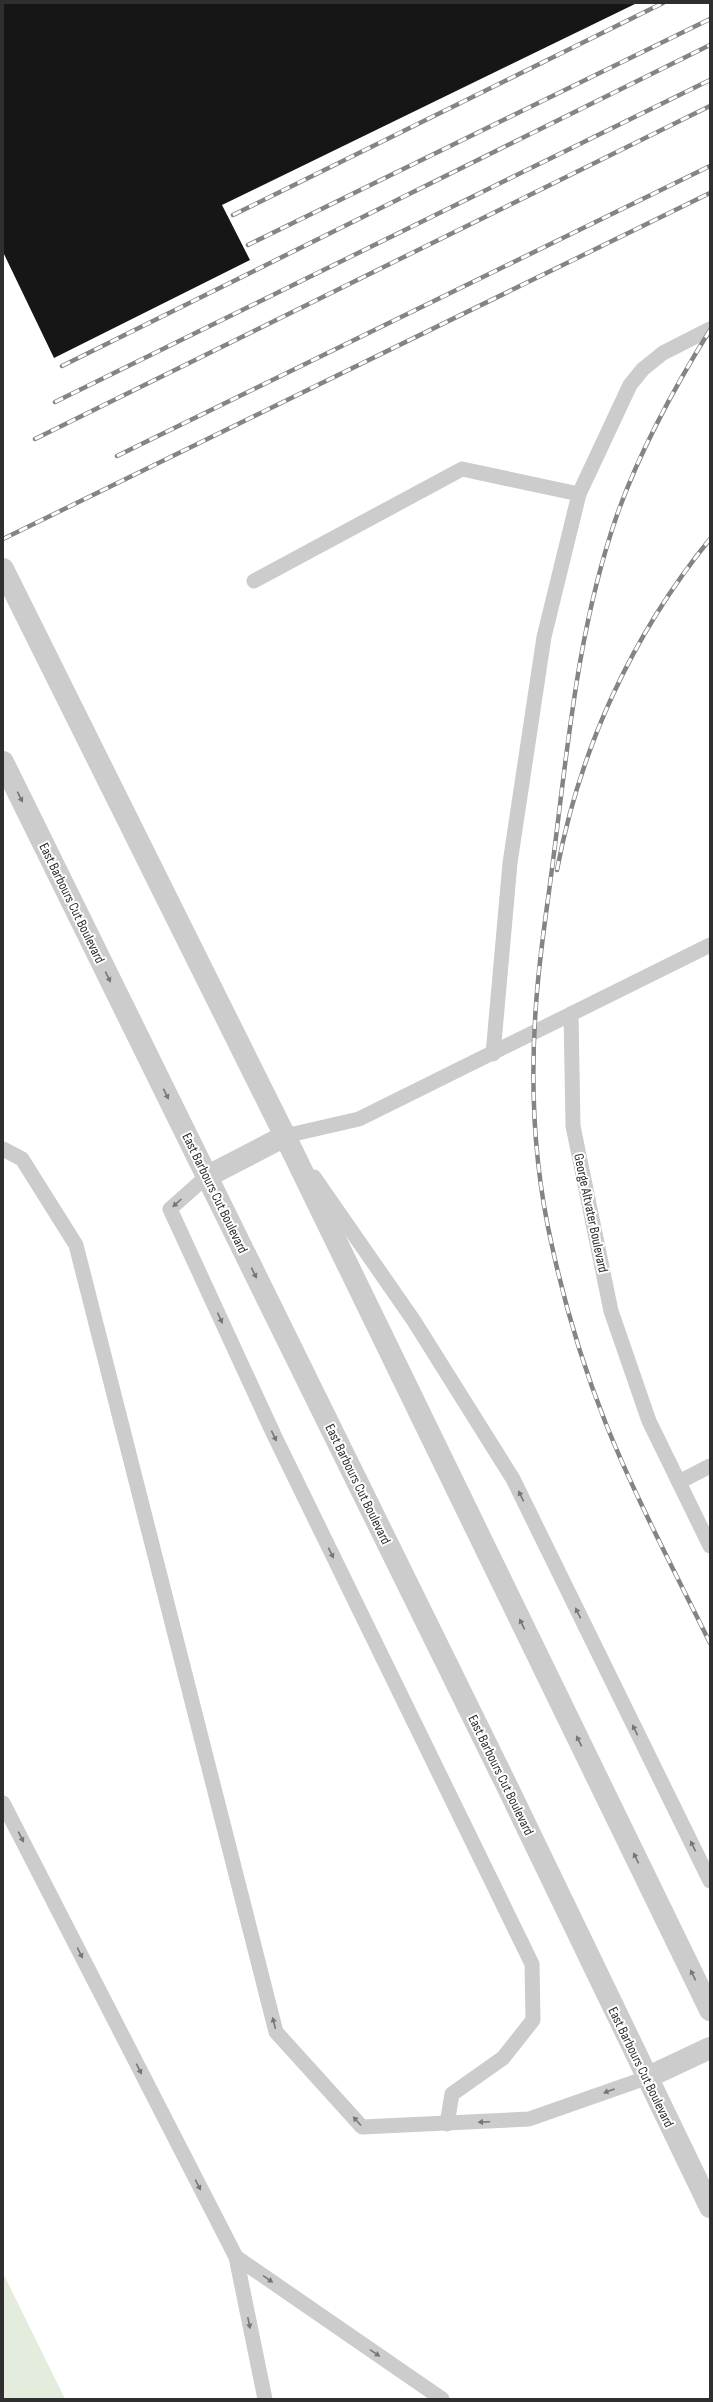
<svg xmlns="http://www.w3.org/2000/svg" width="713" height="2402" viewBox="0 0 713 2402" font-family="'Sofia Sans Condensed',sans-serif">
  <rect width="100%" height="100%" fill="#fff"/>
  <polygon fill="#e4ecdd" points="3,2273 65,2399 3,2399"/>
  <polygon fill="#161616" points="3,3 637,3 222,205 250,260 54,358 3,252"/>
  <g fill="none" stroke-linecap="round" stroke-linejoin="round">
    <g stroke="#ccc" stroke-width="15">
      <polyline points="254,581 462,469 579,494 630,385 643,369 663,353 710,329"/>
      <polyline points="710,945 571,1014 573,1126 611,1311 649,1421 710,1546"/>
      <polyline points="493,1054 510,863 544,637 579,494"/>
      <polyline points="290,1143 285,1136 359,1119 571,1014"/>
      <polyline points="3,1149 22,1159 76,1245 276,2032 362,2127 529,2119 646,2078"/>
      <polyline points="206,1177 170,1209 274,1435 532,1964 533,2020 503,2058 452,2094 447,2124"/>
      <polyline points="314,1177 414,1321 513,1479 710,1881"/>
      <polyline points="679,1482 710,1466"/>
      <polyline points="3,1803 236,2257 265,2399"/>
      <polyline points="236,2257 442,2399"/>
    </g>
    <g stroke="#ccc" stroke-width="22">
      <polyline points="3,569 285,1136 710,2010"/>
      <polyline points="3,762 506,1784 710,2207"/>
      <polyline points="206,1177 285,1136"/>
      <polyline points="646,2078 710,2048"/>
    </g>
    <g stroke="#848484" stroke-width="4.5">
      <g id="rail">
        <polyline points="233,215 663,3"/>
        <polyline points="248,245 710,19"/>
        <path d="M710 330C674 388 640 450 617 515 578 627 568 744 553 861 547 909 539 957 536 1005 530 1085 534 1167 552 1246 565 1306 583 1366 606 1424 636 1499 674 1570 710 1643"/>
        <polyline points="62,366 710,45"/>
        <polyline points="55,402 710,80"/>
        <polyline points="35,439 710,106"/>
        <polyline points="117,456 710,166"/>
        <polyline points="3,539 710,193"/>
        <path d="M557 870C580 748 632 635 710 539"/>
      </g>
    </g>
    <use href="#rail" stroke="#fff" stroke-width="3" stroke-dasharray="9" stroke-linecap="butt"/>
  </g>
  <defs><path id="oneway-solid" d="M-6-.8H1V-3.2L6.5 0L1 3.2V.8H-6Z"/></defs>
  <g fill="#767676">
    <use href="#oneway-solid" transform="translate(20 797) rotate(64)"/>
    <use href="#oneway-solid" transform="translate(108 977) rotate(64)"/>
    <use href="#oneway-solid" transform="translate(166 1094) rotate(64)"/>
    <use href="#oneway-solid" transform="translate(177 1203) rotate(138)"/>
    <use href="#oneway-solid" transform="translate(254 1273) rotate(64)"/>
    <use href="#oneway-solid" transform="translate(220 1318) rotate(65)"/>
    <use href="#oneway-solid" transform="translate(274 1436) rotate(64)"/>
    <use href="#oneway-solid" transform="translate(521 1496) rotate(-116)"/>
    <use href="#oneway-solid" transform="translate(331 1553) rotate(64)"/>
    <use href="#oneway-solid" transform="translate(578 1613) rotate(-116)"/>
    <use href="#oneway-solid" transform="translate(522 1624) rotate(-116)"/>
    <use href="#oneway-solid" transform="translate(635 1730) rotate(-116)"/>
    <use href="#oneway-solid" transform="translate(579 1741) rotate(-116)"/>
    <use href="#oneway-solid" transform="translate(21 1837) rotate(63)"/>
    <use href="#oneway-solid" transform="translate(693 1846) rotate(-116)"/>
    <use href="#oneway-solid" transform="translate(636 1858) rotate(-116)"/>
    <use href="#oneway-solid" transform="translate(80 1953) rotate(63)"/>
    <use href="#oneway-solid" transform="translate(693 1975) rotate(-116)"/>
    <use href="#oneway-solid" transform="translate(274 2023) rotate(-104)"/>
    <use href="#oneway-solid" transform="translate(139 2069) rotate(63)"/>
    <use href="#oneway-solid" transform="translate(609 2091) rotate(160)"/>
    <use href="#oneway-solid" transform="translate(357 2121) rotate(-132)"/>
    <use href="#oneway-solid" transform="translate(484 2122) rotate(177)"/>
    <use href="#oneway-solid" transform="translate(198 2185) rotate(63)"/>
    <use href="#oneway-solid" transform="translate(268 2279) rotate(34)"/>
    <use href="#oneway-solid" transform="translate(249 2323) rotate(78)"/>
    <use href="#oneway-solid" transform="translate(375 2353) rotate(34)"/>
  </g>
  <g text-anchor="middle" dominant-baseline="central" stroke-width="4" stroke-linejoin="round" paint-order="stroke">
    <g font-size="14" fill="#2f2f2f" stroke="#fff">
      <text transform="translate(72 903) rotate(64)">East Barbours Cut Boulevard</text>
      <text transform="translate(215 1193) rotate(64)">East Barbours Cut Boulevard</text>
      <text transform="translate(591 1213) rotate(78)">George Altvater Boulevard</text>
      <text transform="translate(358 1484) rotate(64)">East Barbours Cut Boulevard</text>
      <text transform="translate(501 1775) rotate(64)">East Barbours Cut Boulevard</text>
      <text transform="translate(641 2067) rotate(64)">East Barbours Cut Boulevard</text>
    </g>
  </g>
  <rect width="713" height="2402" fill="none" stroke="#2f2f2f" stroke-width="8"/>
</svg>
